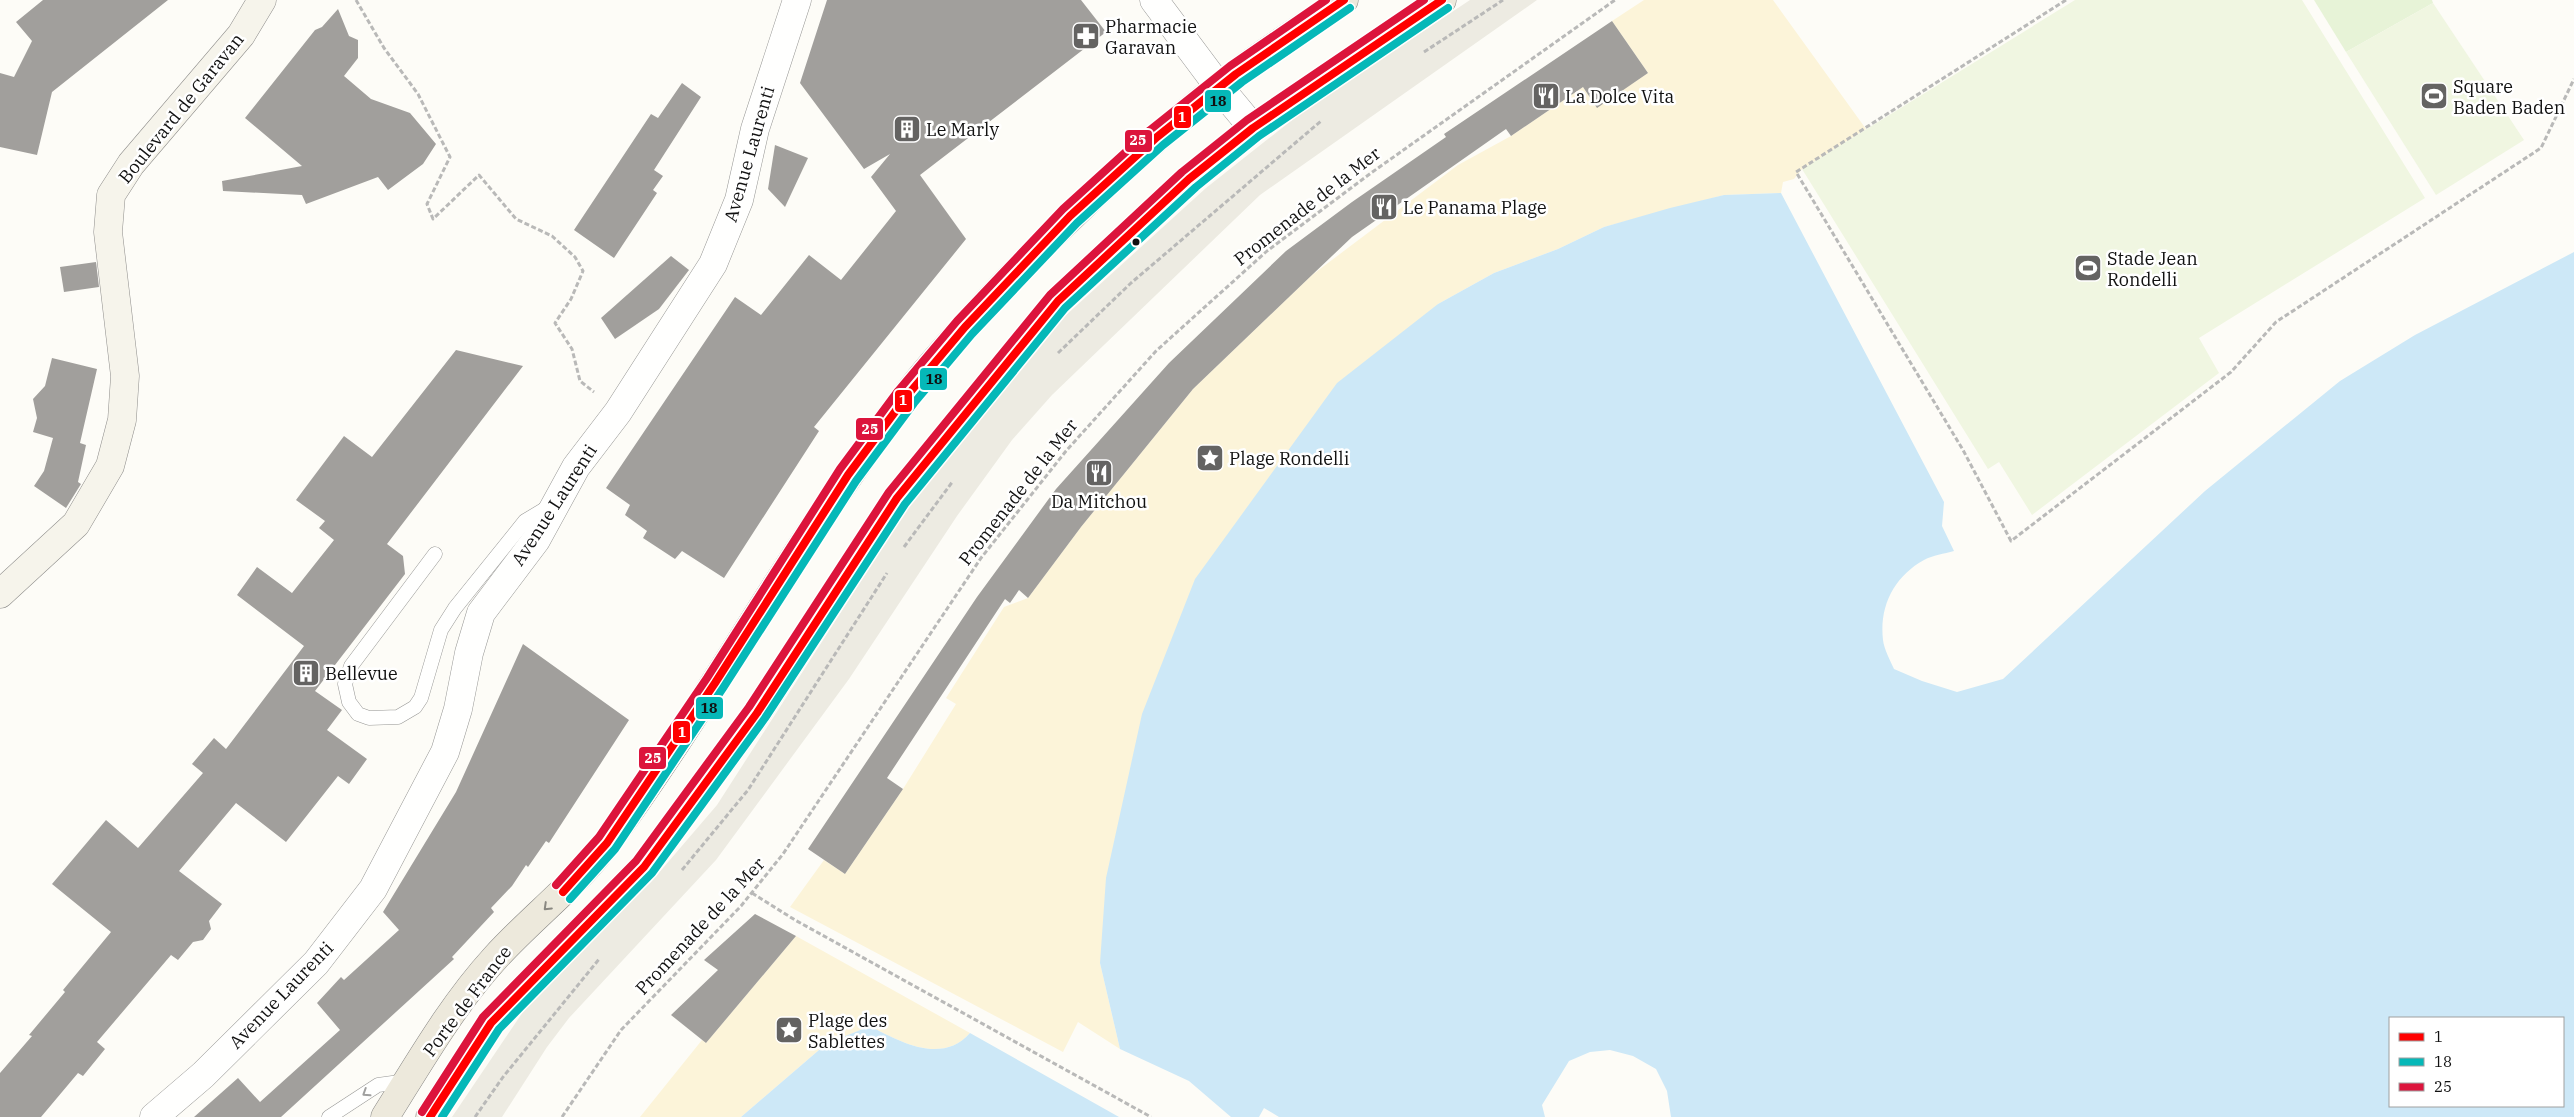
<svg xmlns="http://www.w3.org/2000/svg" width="2574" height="1117" viewBox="0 0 2574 1117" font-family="'IBM Plex Serif',serif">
  <rect width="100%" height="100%" fill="#fdfcf7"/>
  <polygon fill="#e7f3d7" points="2314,0 2432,0 2433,3 2346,52"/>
  <g fill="#fcf4d9">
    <polygon points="1644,0 1773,0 1866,129 1802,169 1794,179 1783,182 1781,193 1724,195 1604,227 1558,249 1494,273 1438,304 1100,963 1120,1049 1078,1022 1063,1052 790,907 824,860 845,874 903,789 956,704 946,698 1004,607 1028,598 1081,527 1193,389 1312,275 1458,165 1511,136 1583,87 1597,107 1648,73 1612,21"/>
    <path d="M796 936 970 1033C942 1065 900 1042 870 1026L826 1044 741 1117H640L702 1040 706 1043Z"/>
  </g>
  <g fill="#f0f6e1">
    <polygon points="2075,0 2302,0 2425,198 2199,338 2219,373 2032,515 1999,462 1988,469 1802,169"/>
    <polygon points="2433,3 2524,140 2436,195 2346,52"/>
  </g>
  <polygon fill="#edebe2" points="1470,0 1537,0 1260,195 1052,395 1012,440 957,516 849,679 716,860 569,1018 547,1047 502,1117 452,1117 535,994 651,882 717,805 931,472 1043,336 1206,188 1306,109"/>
  <g fill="#cde8f7" fill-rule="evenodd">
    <path d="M1781 193 1944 502 1942 526 1954 551C1944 554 1933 555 1924 560 1895 576 1879 605 1883 640 1884 649 1890 660 1894 669L1922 681 1957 692 2003 679 2205 491 2340 381 2415 335 2574 252V1117H1671L1667 1091 1656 1069 1633 1056 1610 1050 1590 1052 1569 1061 1542 1105 1545 1117H1279L1264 1108 1259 1117H1231L1189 1081 1120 1049 1100 963 1106 878 1142 714 1195 579 1337 383 1438 304 1494 273 1558 249 1604 227 1670 208 1724 195ZM2563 1018V1106H2390V1018Z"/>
    <path d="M870 1026C900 1042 942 1065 970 1033L1119 1117H741L826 1044Z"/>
  </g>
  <g fill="#a19f9c">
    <polygon points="43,0 168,0 52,92 37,155 0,147 0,73 14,77 32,41 16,22"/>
    <polygon points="827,0 1081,0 1106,32 920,175 966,239 814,427 819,431 724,578 682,551 675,559 643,538 647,531 625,515 630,505 606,488 735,297 761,315 809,255 841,280 896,211 871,177 890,154 864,169 800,83"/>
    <polygon points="338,9 349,36 358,40 358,58 344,76 371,99 410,113 436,144 423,164 388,190 378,177 306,204 302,195 223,191 222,181 302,166 245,118 315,30 322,27"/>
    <polygon points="1612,21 1648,73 1597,108 1583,87 1511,136 1506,129 1352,237 1312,275 1193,389 1081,527 1028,598 1019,590 1010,603 1005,599 887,778 903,789 845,874 808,849 977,597 1056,489 1169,363 1286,251 1352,202 1446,137 1444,134"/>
    <polygon points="682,83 701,97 654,170 663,176 653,190 657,193 614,258 574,230 651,114 658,118"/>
    <polygon points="775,145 808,158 785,207 768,189"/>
    <polygon points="671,256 689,270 659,309 615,339 601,318"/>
    <polygon points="96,262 99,287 64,292 60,267"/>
    <polygon points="456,350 523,366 387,544 403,556 405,574 315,691 342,710 327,730 367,759 349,784 338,776 286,842 236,803 179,871 222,904 209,921 211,929 203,940 193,942 178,960 171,955 97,1042 105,1049 83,1076 78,1073 41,1117 0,1117 0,1073 32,1036 29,1035 65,992 63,990 111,932 52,884 106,820 138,848 203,773 192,764 214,738 226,749 304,646 237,595 257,567 292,593 334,540 319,528 325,521 296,500 344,436 372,457"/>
    <polygon points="52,358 97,369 80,443 86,445 78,482 81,484 66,508 34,486 44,471 53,438 33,432 37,418 33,399 45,386"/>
    <polygon points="523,644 629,720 549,843 546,841 528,867 526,865 512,886 491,908 494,912 452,957 454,959 281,1117 194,1117 238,1078 260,1102 340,1030 317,1003 341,977 344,980 399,930 383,912 456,792"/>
    <polygon points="755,914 796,936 706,1043 671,1015 718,970 704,960"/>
  </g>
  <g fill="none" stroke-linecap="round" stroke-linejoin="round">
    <g stroke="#979795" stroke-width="15">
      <g id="lane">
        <polyline points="435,554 351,666 345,684 349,702 358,714 369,718 398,717 415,707 421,698 441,630 455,608 525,521 550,506"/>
        <polyline points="329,1117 378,1085 407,1081"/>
      </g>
    </g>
    <g stroke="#979795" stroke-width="29">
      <g id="street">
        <polyline points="1154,0 1219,87 1253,128"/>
        <polyline points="154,1117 203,1075 316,963 373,889 445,752 458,709 469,653 481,613 536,540 576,467 618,412 713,264 739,200 755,129 797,0"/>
      </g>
    </g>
    <g stroke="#8e8d8b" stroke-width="29">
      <polyline id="secondary" points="0,594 76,524 110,466 122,420 125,376 108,232 111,195 131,164 241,35 262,0"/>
    </g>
    <g stroke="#858482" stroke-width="29">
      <g id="primary">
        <path d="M385 1117C419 1063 452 1005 495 958 532 917 577 884 609 840 713 697 797 540 904 399 934 360 968 323 1002 287 1074 211 1150 139 1233 76 1269 49 1307 25 1344 0"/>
        <polyline points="430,1117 491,1023 644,867 757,713 897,498 1058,301 1189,179 1253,128 1442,0"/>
      </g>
    </g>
    <g stroke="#b9b9b8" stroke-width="3" stroke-dasharray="5 2.5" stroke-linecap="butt">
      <polyline points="356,0 384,48 418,94 450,157 427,204 433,219 479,175 516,219 552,236 575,257 583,271 571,299 555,323 572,349 580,381 594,392"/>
      <polyline points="2066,0 1796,172 1963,450 2011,541 2231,372 2276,322 2541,148 2574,79"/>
      <polyline points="1424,52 1503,0"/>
      <polyline points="1058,353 1131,283 1321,121"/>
      <polyline points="904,547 953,481"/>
      <polyline points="682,870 748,790 887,573"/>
      <polyline points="752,893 795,920 1151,1117"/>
      <polyline points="475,1117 503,1077 600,958"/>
      <polyline points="562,1117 621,1030 741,906 783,854 981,558 1066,451 1156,351 1267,251 1371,173 1615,0"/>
    </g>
    <use href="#lane" stroke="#fffffe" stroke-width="14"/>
    <use href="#street" stroke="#fffffe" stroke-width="28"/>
    <use href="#secondary" stroke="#f6f4eb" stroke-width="28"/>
    <use href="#primary" stroke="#ede9dc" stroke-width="28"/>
    <g stroke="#fff" stroke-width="11">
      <g id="bus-1">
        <polyline points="563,892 607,843 715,683 848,475 906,397 965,327 1070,216 1157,137 1236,74 1344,0"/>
        <polyline points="430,1117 491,1023 644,867 757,713 897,498 1058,301 1189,179 1253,128 1442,0"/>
      </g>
    </g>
    <g stroke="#fff" stroke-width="11">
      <g id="bus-2">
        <polyline points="570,899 615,849 723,688 856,481 914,403 972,334 1077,223 1163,145 1242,82 1350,8"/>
        <polyline points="442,1117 499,1029 652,873 765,718 905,504 1065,308 1196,187 1259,136 1448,8"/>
      </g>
    </g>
    <g stroke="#fff" stroke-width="11">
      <g id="bus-3">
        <polyline points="556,885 599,837 707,678 840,469 898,391 957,321 1063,209 1150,130 1230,66 1326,0"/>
        <polyline points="422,1112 483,1017 636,861 749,707 889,492 1050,295 1182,172 1247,120 1424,0"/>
      </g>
    </g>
    <use href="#bus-1" stroke="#f00" stroke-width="8"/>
    <use href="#bus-2" stroke="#05b8b8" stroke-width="8"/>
    <use href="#bus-3" stroke="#dc143c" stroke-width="8"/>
  </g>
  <defs><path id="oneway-chevron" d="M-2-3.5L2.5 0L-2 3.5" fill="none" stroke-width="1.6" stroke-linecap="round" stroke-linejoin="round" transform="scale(1.25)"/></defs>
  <use stroke="#8a8881" href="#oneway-chevron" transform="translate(547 907) rotate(136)"/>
  <use stroke="#a0a09f" href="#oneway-chevron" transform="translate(366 1093) rotate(147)"/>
  <defs>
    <g id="pharmacy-square" transform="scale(1.4375)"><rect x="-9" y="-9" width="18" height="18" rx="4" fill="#646362" stroke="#fff"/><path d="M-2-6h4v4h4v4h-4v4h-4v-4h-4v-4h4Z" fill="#fff"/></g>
    <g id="restaurant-square" transform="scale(1.4375)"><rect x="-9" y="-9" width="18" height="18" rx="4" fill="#646362" stroke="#fff"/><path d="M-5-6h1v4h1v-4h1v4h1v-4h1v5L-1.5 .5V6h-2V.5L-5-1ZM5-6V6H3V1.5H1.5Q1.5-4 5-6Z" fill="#fff"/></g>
    <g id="stadium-square" transform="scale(1.4375)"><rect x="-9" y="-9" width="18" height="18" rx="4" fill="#646362" stroke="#fff"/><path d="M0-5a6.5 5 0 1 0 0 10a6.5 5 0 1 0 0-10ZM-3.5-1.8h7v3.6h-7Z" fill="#fff"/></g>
    <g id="building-square" transform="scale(1.4375)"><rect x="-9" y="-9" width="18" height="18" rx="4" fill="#646362" stroke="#fff"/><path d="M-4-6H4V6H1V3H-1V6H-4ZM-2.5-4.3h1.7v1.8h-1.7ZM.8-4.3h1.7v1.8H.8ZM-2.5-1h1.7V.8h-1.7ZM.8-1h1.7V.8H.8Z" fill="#fff"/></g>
    <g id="sight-square" transform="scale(1.4375)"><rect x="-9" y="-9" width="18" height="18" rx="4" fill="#646362" stroke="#fff"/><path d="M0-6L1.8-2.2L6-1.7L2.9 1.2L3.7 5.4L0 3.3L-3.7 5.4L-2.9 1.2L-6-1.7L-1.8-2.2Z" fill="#fff"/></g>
  </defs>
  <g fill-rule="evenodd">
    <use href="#pharmacy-square" x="1086" y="36"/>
    <use href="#restaurant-square" x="1546" y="96"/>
    <use href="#stadium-square" x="2434" y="96"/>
    <use href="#building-square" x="907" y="129"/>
    <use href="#restaurant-square" x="1384" y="207"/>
    <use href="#stadium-square" x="2088" y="268"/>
    <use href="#sight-square" x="1210" y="458"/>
    <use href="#restaurant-square" x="1099" y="473"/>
    <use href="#building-square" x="306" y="673"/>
    <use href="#sight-square" x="789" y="1030"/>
  </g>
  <circle fill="#111" stroke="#fff" stroke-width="2" cx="1136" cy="242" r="4.5"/>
  <g text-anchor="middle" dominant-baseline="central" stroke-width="5" stroke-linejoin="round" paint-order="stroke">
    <g font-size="18" fill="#111" stroke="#fff" text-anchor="start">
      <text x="1105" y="26">Pharmacie<tspan x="1105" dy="21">Garavan</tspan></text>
      <text x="2453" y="86">Square<tspan x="2453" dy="21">Baden Baden</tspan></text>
      <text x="1565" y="96">La Dolce Vita</text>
      <text x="926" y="129">Le Marly</text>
      <text x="1403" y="207">Le Panama Plage</text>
      <text x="2107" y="258">Stade Jean<tspan x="2107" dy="21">Rondelli</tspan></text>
      <text x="1229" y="458">Plage Rondelli</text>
      <text x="1099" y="501" text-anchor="middle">Da Mitchou</text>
      <text x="325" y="673">Bellevue</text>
      <text x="808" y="1020">Plage des<tspan x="808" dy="21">Sablettes</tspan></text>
    </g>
    <g font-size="18" fill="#111" stroke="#fff">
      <text transform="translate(181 108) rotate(-51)">Boulevard de Garavan</text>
      <text transform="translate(749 154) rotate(-74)">Avenue Laurenti</text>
      <text transform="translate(1307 206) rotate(-38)">Promenade de la Mer</text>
      <text transform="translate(1018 492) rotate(-52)">Promenade de la Mer</text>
      <text transform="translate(554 505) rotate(-57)">Avenue Laurenti</text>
      <text transform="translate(700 926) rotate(-47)">Promenade de la Mer</text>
      <text transform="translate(281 995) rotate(-46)">Avenue Laurenti</text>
      <text transform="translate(467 1001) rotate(-53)">Porte de France</text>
    </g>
  </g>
  <g stroke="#fff" stroke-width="2">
    <rect x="1204" y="89" width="28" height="24" rx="5" fill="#05b8b8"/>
    <rect x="1173" y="105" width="19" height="24" rx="5" fill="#f00"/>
    <rect x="1124" y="129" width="29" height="24" rx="5" fill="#dc143c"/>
    <rect x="919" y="367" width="29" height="24" rx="5" fill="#05b8b8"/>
    <rect x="894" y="389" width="19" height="24" rx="5" fill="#f00"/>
    <rect x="855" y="417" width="29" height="24" rx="5" fill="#dc143c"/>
    <rect x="695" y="696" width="29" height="24" rx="5" fill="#05b8b8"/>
    <rect x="672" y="720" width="19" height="24" rx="5" fill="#f00"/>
    <rect x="638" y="746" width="29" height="24" rx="5" fill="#dc143c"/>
  </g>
  <g font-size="14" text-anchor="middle" font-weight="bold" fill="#fff">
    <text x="1182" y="122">1</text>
    <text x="1138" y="145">25</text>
    <text x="903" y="405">1</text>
    <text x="870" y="434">25</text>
    <text x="682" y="737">1</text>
    <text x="653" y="763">25</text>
  </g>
  <g font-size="14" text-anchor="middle" font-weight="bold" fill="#111">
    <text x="1218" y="106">18</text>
    <text x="934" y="384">18</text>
    <text x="709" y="713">18</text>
  </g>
  <rect x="2389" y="1017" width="175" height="90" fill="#ffffff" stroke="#a0a0a0"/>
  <rect x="2399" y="1033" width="25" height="8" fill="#ff0000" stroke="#a0a0a0"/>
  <text x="2434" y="1042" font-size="15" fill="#111111">1</text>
  <rect x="2399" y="1058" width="25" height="8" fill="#05b8b8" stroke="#a0a0a0"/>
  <text x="2434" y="1067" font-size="15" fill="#111111">18</text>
  <rect x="2399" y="1083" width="25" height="8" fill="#dc143c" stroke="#a0a0a0"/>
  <text x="2434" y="1092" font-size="15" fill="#111111">25</text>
</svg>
